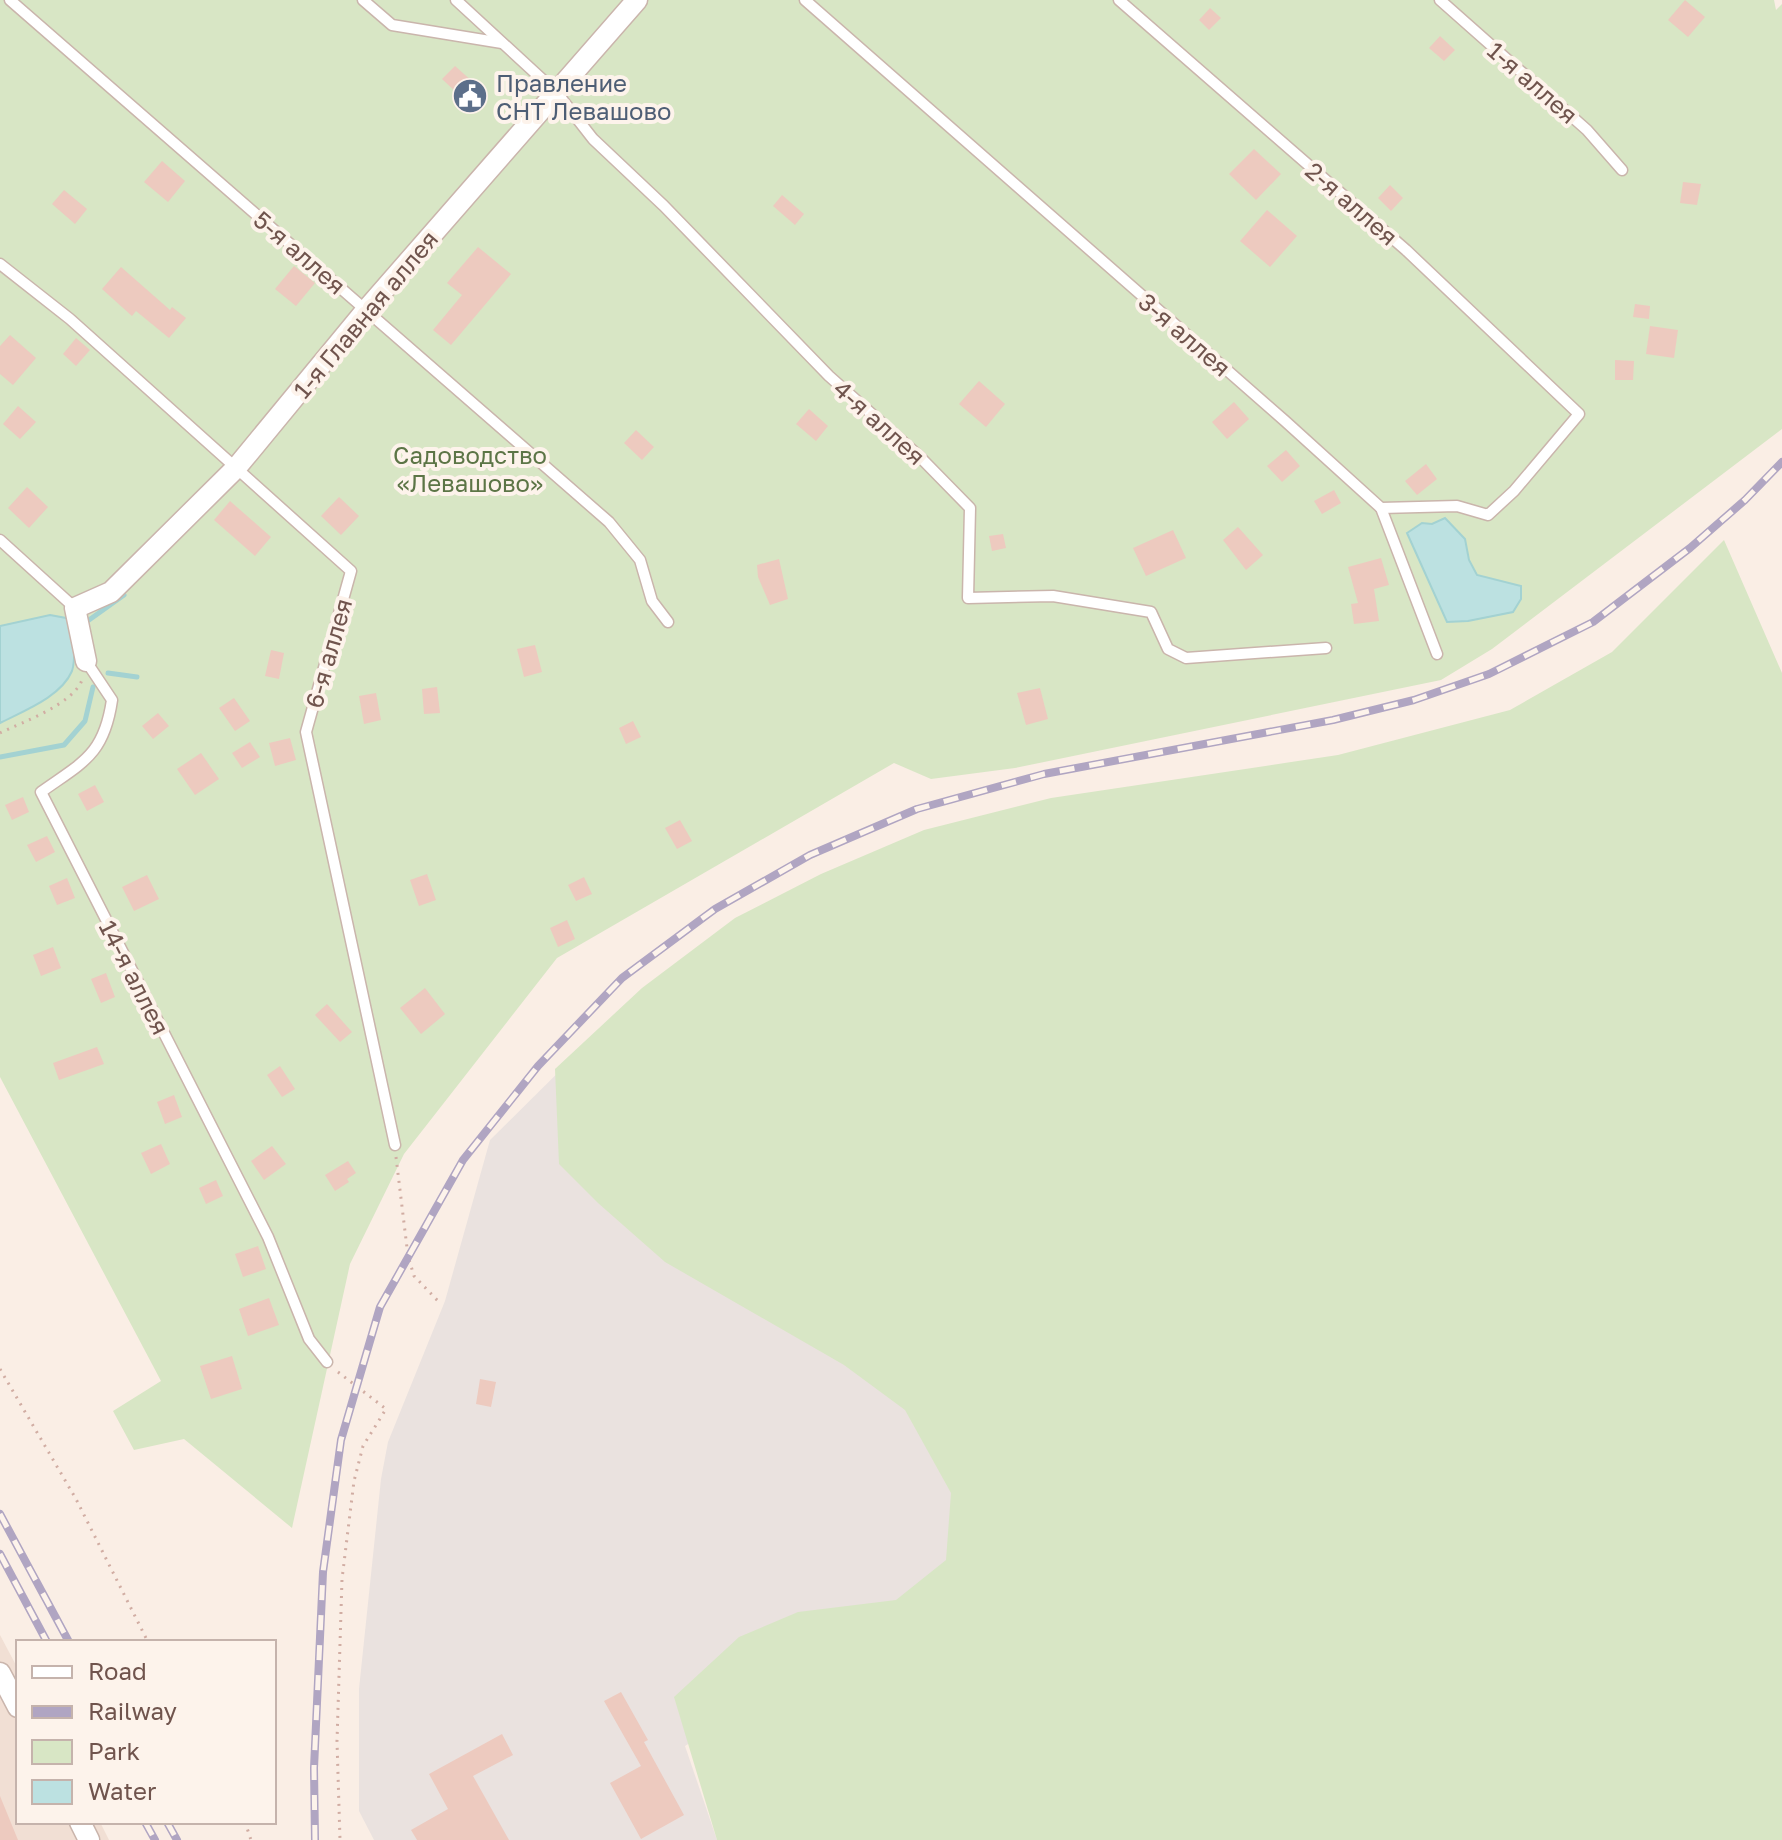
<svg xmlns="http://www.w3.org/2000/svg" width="1782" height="1840" font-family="'Golos Text',sans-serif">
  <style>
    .residential { fill: #f1dfd4 }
    .industrial { fill: #eae2df }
    .green { fill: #d8e6c5 }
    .water { fill: #bce1e1; stroke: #a3d2d2; stroke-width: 2 }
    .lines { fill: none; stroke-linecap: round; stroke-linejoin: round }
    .stream { stroke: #a3d2d2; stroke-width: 5 }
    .building { fill: #edcabf }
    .service-casing { stroke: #cab5ac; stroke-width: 13 }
    .minor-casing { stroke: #cab5ac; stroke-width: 23 }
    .path { stroke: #d1ada3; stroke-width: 3; stroke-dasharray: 2 6; stroke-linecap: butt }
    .service { stroke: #fff; stroke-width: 10 }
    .minor { stroke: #fff; stroke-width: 20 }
    .rail-casing { stroke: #b0a5c2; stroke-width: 8 }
    .rail { stroke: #fdf3eb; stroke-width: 5; stroke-dasharray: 15; stroke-linecap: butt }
    .labels { text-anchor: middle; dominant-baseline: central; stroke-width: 8; stroke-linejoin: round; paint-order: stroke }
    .service-label { font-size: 24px; fill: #4e5e75; stroke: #fdf3eb; text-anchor: start }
    .street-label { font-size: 24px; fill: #70544d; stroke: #fdf3eb }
    .park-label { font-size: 24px; fill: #5c7546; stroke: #fdf3eb }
  </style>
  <rect width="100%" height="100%" fill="#faeee5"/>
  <!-- residential -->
  <polygon class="residential" points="0,1635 18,1669 18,1822 100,1822 109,1840 0,1840"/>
  <!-- industrial -->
  <polygon class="industrial" points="597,1034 955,1431 957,1569 685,1746 717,1840 374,1840 359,1811 359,1689 381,1479 388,1442 445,1301 490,1140"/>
  <!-- green -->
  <g class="green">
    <polygon points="0,0 1774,0 1776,10 1782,4 1782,429 1492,649 1441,680 1015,768 931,779 894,763 557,958 404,1154 350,1264 292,1528 184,1439 134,1450 113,1411 161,1381 0,1077"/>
    <polygon points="1724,540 1782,673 1782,1840 717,1840 674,1697 739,1637 798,1612 896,1600 946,1560 951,1493 905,1410 844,1365 665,1262 598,1203 559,1164 555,1069 642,988 735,918 821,874 924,830 1051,798 1338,755 1510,710 1612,652"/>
  </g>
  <!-- water -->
  <g class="water">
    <polygon points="1445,518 1465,539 1469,560 1477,575 1521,586 1521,599 1513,612 1468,621 1447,622 1407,533 1422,523 1432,524"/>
    <path d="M50,615l16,3 8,8c0,13 2,33 -2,45 -11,26 -49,40 -72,52v-97z"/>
  </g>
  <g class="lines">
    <!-- stream -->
    <g class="stream">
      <polyline points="89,620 124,595"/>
      <polyline points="108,673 137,677"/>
      <polyline points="0,757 64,745 85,721 93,687"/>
    </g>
  </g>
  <!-- building -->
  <g class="building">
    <polygon points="1685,0 1705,17 1688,37 1668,20"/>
    <polygon points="1210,8 1221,18 1209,30 1199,20"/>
    <polygon points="1440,36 1455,50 1444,61 1429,48"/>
    <polygon points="455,66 482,90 469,104 442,79"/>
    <polygon points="1254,149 1281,174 1256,200 1229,174"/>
    <polygon points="162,161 185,181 168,202 144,182"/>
    <polygon points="1683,182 1701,184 1697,205 1680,203"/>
    <polygon points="1390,185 1403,198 1391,211 1378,198"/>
    <polygon points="64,190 87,209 75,224 52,204"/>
    <polygon points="782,195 804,214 795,225 773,206"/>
    <polygon points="1267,210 1297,236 1270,267 1240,241"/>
    <polygon points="478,247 511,274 451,345 433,330 462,295 447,283"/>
    <polygon points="294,266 315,283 296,306 275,289"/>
    <polygon points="121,267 170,310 172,307 186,318 169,338 136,311 132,316 102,289"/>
    <polygon points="1635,304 1650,306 1649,319 1633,317"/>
    <polygon points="1650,326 1678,330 1674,358 1646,354"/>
    <polygon points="10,335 36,358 13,385 0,374 0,346"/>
    <polygon points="76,338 90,350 76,366 63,354"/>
    <polygon points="1615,360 1634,361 1633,380 1615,380"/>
    <polygon points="979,381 1005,404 986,427 959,404"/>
    <polygon points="1234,402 1249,419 1227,439 1212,422"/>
    <polygon points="18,406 36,422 20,439 3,424"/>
    <polygon points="809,409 828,426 816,441 796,424"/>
    <polygon points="636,430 654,447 642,460 624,443"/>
    <polygon points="1286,450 1300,466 1282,482 1267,466"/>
    <polygon points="1426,464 1437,479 1417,495 1405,481"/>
    <polygon points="27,487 48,507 29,528 8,508"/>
    <polygon points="1334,490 1341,503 1322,514 1314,501"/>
    <polygon points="339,497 359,516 341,535 321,516"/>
    <polygon points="230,501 271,537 255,556 214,520"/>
    <polygon points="1238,527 1263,555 1246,570 1223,540"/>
    <polygon points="1173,530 1186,558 1146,576 1133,548"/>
    <polygon points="1003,534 1006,548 992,551 989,536"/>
    <polygon points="1381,558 1389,585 1374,589 1379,621 1354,624 1351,604 1358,603 1348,567"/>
    <polygon points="779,559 788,599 770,605 758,577 757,565"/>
    <polygon points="535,645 542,672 524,677 517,649"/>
    <polygon points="271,650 284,653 279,679 265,676"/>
    <polygon points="437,687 440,713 424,714 422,689"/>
    <polygon points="1040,688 1048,719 1026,725 1017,693"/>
    <polygon points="376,693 381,720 364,724 359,696"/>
    <polygon points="234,698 250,721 235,731 219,708"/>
    <polygon points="158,713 169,726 153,739 142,726"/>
    <polygon points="633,721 641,737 626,744 619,728"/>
    <polygon points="290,738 296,760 275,766 269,743"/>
    <polygon points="250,742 260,757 242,768 232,753"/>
    <polygon points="201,753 219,779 195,795 177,769"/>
    <polygon points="95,785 104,802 87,811 78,794"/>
    <polygon points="23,797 29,812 12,820 5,805"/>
    <polygon points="680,820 692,841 677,849 665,828"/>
    <polygon points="47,836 55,852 36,862 27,845"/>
    <polygon points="427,874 436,900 419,906 410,880"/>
    <polygon points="147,875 159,899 134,911 122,887"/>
    <polygon points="584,877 592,894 576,901 568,885"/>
    <polygon points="67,878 75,898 57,905 49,886"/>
    <polygon points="567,920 575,939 558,947 550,928"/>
    <polygon points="53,947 61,968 41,976 33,955"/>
    <polygon points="106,973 115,997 101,1003 91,979"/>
    <polygon points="425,988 445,1014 421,1034 400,1008"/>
    <polygon points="327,1004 352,1032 340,1042 315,1015"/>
    <polygon points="97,1047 104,1064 59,1080 53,1063"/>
    <polygon points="280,1066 295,1089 282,1097 267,1075"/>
    <polygon points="174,1095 182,1117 165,1124 157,1102"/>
    <polygon points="161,1144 170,1164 151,1174 141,1153"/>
    <polygon points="272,1146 286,1164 264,1180 251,1161"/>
    <polygon points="348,1161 356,1173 347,1179 349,1182 335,1191 325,1175"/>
    <polygon points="216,1180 223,1196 206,1204 199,1188"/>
    <polygon points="258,1246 266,1269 243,1277 235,1254"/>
    <polygon points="269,1298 279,1325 248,1336 239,1309"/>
    <polygon points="232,1356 242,1389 211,1399 200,1366"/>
    <polygon points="480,1379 496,1382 491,1407 476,1404"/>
    <polygon points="621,1692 648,1740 644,1742 684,1815 641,1839 610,1783 641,1766 604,1701"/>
    <polygon points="502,1734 513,1755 473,1776 509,1840 417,1840 411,1830 448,1809 429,1774"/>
    <polygon points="0,1796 18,1840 0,1840"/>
  </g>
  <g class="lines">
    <!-- service casing -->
    <g class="service-casing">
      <g id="service">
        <polyline points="10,0 609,522 640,560 652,601 668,622"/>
        <polyline points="363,0 392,25 502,43"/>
        <polyline points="456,0 557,93 593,139 664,206 829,376 919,456 970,508 968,598 1053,596 1151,612 1168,649 1186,658 1326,648"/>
        <polyline points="805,0 1285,421 1381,508 1457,506 1488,515 1514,491 1579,414 1406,250 1119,0"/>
        <polyline points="1440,0 1587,130 1622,170"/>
        <polyline points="0,264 70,319 351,571 306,732 395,1145"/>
        <polyline points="1381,508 1437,654"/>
        <polyline points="0,540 75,608"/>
        <path d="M86,661l26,39c-8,55 -29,62 -71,92l227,445 41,102 18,23"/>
      </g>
    </g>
    <!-- minor casing -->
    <g class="minor-casing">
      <g id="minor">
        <polyline points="86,661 75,608 111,592 236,468 367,309 637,0"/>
        <polyline points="0,1673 18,1707"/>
        <polyline points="80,1822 89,1840"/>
      </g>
    </g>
    <!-- path -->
    <g class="path">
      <path d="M0,733c23,-11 73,-29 82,-53"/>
      <polyline points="396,1157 408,1256 414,1276 438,1301"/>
      <polyline points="0,1369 76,1499 148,1642"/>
      <polyline points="338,1372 386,1409 363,1446 354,1481 342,1579 337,1741 340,1840"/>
      <polyline points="245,1822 251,1840"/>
    </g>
    <!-- service -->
    <use href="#service" class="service"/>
    <!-- minor -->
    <use href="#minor" class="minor"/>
    <!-- rail casing -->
    <g class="rail-casing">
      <g id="rail">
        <polyline points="0,1514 69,1642"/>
        <polyline points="0,1554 47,1642"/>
        <polyline points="145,1822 155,1840"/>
        <polyline points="167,1822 177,1840"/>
        <polyline points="315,1840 314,1768 323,1572 341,1440 380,1307 463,1160 538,1066 622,978 715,909 810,855 917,809 1044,774 1333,720 1414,700 1489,674 1593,622 1690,548 1745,500 1782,462"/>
      </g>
    </g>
    <!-- rail -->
    <use href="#rail" class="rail"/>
  </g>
  <!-- icons -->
  <defs>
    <g id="civic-disc" transform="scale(1.8)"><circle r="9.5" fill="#5c6f8a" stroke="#fdf3eb"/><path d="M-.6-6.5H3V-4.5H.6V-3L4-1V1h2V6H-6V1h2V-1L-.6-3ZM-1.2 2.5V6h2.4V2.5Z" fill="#fff"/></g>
  </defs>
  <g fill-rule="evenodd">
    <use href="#civic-disc" x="470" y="96"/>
  </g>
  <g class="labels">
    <!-- service labels -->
    <g class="service-label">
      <text x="496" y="82">Правление<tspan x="496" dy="28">СНТ Левашово</tspan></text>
    </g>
    <!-- street labels -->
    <g class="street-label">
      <text transform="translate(1533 82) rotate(41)">1-я аллея</text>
      <text transform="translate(1352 203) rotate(41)">2-я аллея</text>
      <text transform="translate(300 252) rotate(41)">5-я аллея</text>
      <text transform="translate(365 314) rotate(-50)">1-я Главная аллея</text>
      <text transform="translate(1185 334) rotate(41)">3-я аллея</text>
      <text transform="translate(880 422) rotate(42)">4-я аллея</text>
      <text transform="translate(328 653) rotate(-74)">6-я аллея</text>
      <text transform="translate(135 977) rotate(63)">14-я аллея</text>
    </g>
    <!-- park labels -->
    <g class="park-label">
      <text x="470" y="454">Садоводство<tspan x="470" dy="28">«Левашово»</tspan></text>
    </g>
  </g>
  <!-- legend -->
  <rect x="16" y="1640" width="260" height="184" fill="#fdf3eb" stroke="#c5b3ac" stroke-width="2"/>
  <rect x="32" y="1666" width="40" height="12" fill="#ffffff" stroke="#c5b3ac" stroke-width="2"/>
  <text x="88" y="1680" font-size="24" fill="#70544d">Road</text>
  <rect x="32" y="1706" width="40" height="12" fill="#b0a5c2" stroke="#c5b3ac" stroke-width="2"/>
  <text x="88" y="1720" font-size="24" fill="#70544d">Railway</text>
  <rect x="32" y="1740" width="40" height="24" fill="#d8e6c5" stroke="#c5b3ac" stroke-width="2"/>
  <text x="88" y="1760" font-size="24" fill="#70544d">Park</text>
  <rect x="32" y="1780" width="40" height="24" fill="#bce1e1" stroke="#c5b3ac" stroke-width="2"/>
  <text x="88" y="1800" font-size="24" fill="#70544d">Water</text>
</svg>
